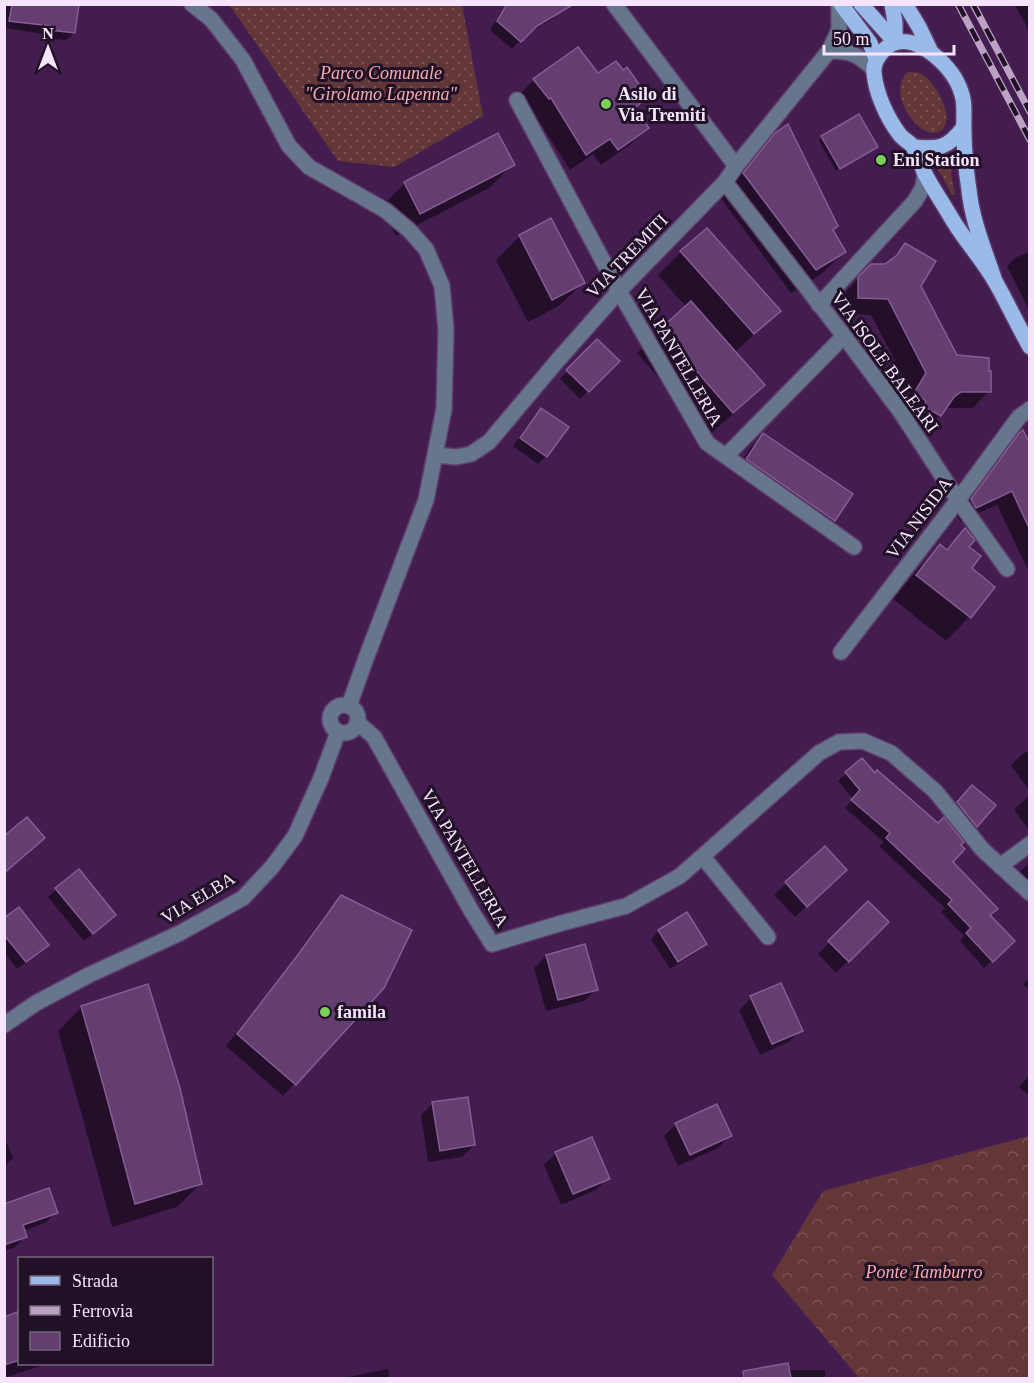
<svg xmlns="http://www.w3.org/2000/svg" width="1034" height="1383" font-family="'Times New Roman',serif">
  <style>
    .grass { fill: url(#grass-dots) }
    .forest { fill: url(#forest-crowns) }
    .shadow { fill: #0007 }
    .building { fill: #643d71; stroke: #865d93; stroke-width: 1.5 }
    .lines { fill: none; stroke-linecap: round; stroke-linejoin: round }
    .minor-casing { stroke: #603d6b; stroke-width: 18 }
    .major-casing { stroke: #603d6b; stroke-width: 18 }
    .minor { stroke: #66768d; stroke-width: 15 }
    .major { stroke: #9abbe9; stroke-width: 15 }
    .rail-casing { stroke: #bba2c3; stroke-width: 7 }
    .rail { stroke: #211126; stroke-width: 4.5; stroke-dasharray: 14; stroke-linecap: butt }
    .poi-dot { fill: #7bd155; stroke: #211126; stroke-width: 2 }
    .labels { text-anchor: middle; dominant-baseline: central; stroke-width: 6; stroke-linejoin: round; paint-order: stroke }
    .park-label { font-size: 18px; font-style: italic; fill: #fbaaac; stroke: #211126 }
    .poi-label { font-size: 18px; font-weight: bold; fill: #f6e4fc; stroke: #211126; text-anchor: start }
    .street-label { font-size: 18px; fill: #f6e4fc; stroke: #211126 }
  </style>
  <defs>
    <pattern id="grass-dots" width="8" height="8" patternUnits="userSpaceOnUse" patternTransform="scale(1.5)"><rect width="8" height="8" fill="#633638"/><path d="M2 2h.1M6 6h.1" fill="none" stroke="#7a5356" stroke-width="1.8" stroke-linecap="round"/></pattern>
    <pattern id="forest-crowns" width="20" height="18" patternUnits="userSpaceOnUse" patternTransform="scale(1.5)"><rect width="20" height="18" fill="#633638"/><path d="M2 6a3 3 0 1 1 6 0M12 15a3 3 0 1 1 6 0" fill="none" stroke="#7a5356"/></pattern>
  </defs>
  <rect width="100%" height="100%" fill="#431d4f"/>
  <!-- grass -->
  <g class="grass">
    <polygon points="227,5 462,5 483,116 394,167 338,161 230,6"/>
    <path d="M908,72c5,0 9,0 14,2 13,8 34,43 20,56 -18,16 -59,-36 -34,-58z"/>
    <polygon points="950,156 951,173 955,195 952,195 933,160 940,160"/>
  </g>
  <!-- forest -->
  <polygon class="forest" points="1029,1136 1029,1378 859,1378 772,1275 823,1191"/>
  <!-- shadow -->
  <g class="shadow">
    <polygon points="4,4 77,4 74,33 66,40 43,38 44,34 4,28"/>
    <polygon points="506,4 556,4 559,12 551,20 527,33 512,49 490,30"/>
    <polygon points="1014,4 1030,4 1030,35 1024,21"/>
    <polygon points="577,49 598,75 635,91 634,109 647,128 631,144 601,165 593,154 570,170 534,113 532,114 518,96 534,80"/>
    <polygon points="776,134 844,252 820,275 791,293 720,197 752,158"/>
    <polygon points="497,135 513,164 489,188 396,236 381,207 405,183"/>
    <polygon points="822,137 876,147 873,150 836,171 819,141"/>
    <polygon points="520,236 583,283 559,306 528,322 496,260"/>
    <polygon points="906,245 919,286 956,356 987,372 989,391 973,408 945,408 940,415 923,431 909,423 899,410 911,391 871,315 842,313 843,295 855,282 871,265 885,265"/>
    <polygon points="1030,251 1030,312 1007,266 1015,258"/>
    <polygon points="681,252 779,311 734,353 763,385 739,409 709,435 637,353 661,330 686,307 658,275"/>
    <polygon points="597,341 618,361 580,399 560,379"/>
    <polygon points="541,410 567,428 546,456 538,464 513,446 534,417"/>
    <polygon points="1023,432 1030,445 1030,574 997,505 960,521 957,515 1005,450"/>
    <polygon points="763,435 851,494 833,520 822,532 735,471 751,447"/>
    <polygon points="965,530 969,568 993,587 969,617 946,641 893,599 917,570 940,546 945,550"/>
    <polygon points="1030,750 1030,792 1011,765 1021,755"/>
    <polygon points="862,760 950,862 988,916 1006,948 984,968 960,941 964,936 941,912 945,908 879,846 884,842 845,808 853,799 838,781"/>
    <polygon points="965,794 994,806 968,834 950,811"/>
    <polygon points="1030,795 1030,832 1014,809"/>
    <polygon points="825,848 833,882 795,917 774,895"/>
    <polygon points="1030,863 1030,889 1014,877"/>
    <polygon points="79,871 106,923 84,941 48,897"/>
    <polygon points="341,896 383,987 283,1096 226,1046 286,970 329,909"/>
    <polygon points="868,903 887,922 836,973 818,954"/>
    <polygon points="686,914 705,944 697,952 670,969 651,939 659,931"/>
    <polygon points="4,920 47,945 39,953 17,969 4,952"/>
    <polygon points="546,956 596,989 584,1001 546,1011 534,968"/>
    <polygon points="1030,978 1030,991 1023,984"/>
    <polygon points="751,998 801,1030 789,1042 760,1055 739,1010"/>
    <polygon points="82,1007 201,1183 177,1207 112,1227 83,1119 58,1031"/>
    <polygon points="1030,1075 1030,1096 1019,1087"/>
    <polygon points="433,1103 474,1145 462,1157 428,1162 421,1115"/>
    <polygon points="676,1124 730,1136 718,1148 678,1166 664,1136"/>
    <polygon points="4,1137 13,1158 4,1167"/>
    <polygon points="556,1153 608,1178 596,1190 561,1205 544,1165"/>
    <polygon points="12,1201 13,1203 56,1212 45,1223 23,1231 25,1236 15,1247 4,1251 4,1203"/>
    <polygon points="20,1313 20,1364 43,1364 40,1366 4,1378 4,1319"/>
    <polygon points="388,1369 390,1378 343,1378"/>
    <polygon points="788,1370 825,1370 825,1378 754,1378 754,1377"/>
  </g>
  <!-- building -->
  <g class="building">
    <polygon points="12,4 79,4 75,33 50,30 51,26 9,21"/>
    <polygon points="507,4 574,4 537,26 521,42 497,21"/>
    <polygon points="578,47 598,73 616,61 623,70 627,67 641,87 637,91 644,100 635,108 649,128 618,150 610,139 586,155 551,98 549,99 533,79"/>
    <polygon points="859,114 878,147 840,169 821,136"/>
    <polygon points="788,124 838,226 833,230 846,252 816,270 743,173 775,133"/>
    <polygon points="498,133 515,165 420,214 404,182"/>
    <polygon points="551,218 585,283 552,300 519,235"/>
    <polygon points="707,228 781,311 754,334 680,251"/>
    <polygon points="905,243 936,261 921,286 957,355 989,358 989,371 991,371 991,392 961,392 954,397 941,416 924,407 926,401 914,393 926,373 888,299 858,298 858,277 871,264 885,264 897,255"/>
    <polygon points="691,301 765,385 733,413 660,329"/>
    <polygon points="597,339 620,361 589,392 566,370"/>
    <polygon points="541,408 569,427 547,457 520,438"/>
    <polygon points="1023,430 1029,442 1029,528 1012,491 976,508 971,499 1019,433"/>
    <polygon points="763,433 853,494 835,521 746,459"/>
    <polygon points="965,528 975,540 969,547 981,556 972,568 995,587 971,618 916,575 940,544 947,550"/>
    <polygon points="862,758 875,773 877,770 938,823 944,817 964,842 961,845 965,849 953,862 998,909 990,915 1015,941 993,962 966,933 971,928 948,904 952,900 886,838 890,833 851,800 860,790 845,772"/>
    <polygon points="972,785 996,805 977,827 957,802"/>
    <polygon points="27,817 45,838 4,873 4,836"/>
    <polygon points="825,846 847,870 807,907 785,882"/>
    <polygon points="79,869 116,915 93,934 55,888"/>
    <polygon points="341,895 412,930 384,988 296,1085 237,1034 297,956"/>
    <polygon points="868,901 889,922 849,962 828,941"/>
    <polygon points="19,907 49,945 26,962 4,935 4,918"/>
    <polygon points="687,912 707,944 678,962 658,930"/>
    <polygon points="585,944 598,990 558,1000 546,955"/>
    <polygon points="781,983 803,1031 772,1044 750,996"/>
    <polygon points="148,984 180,1088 202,1184 135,1204 106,1095 81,1006"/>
    <polygon points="468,1097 475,1145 440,1151 432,1102"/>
    <polygon points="717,1104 732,1136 690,1155 675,1123"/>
    <polygon points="592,1137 610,1179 573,1194 555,1152"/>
    <polygon points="49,1188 58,1213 23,1225 27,1237 4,1245 4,1204"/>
    <polygon points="20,1311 20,1360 4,1365 4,1317"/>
    <polygon points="788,1363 791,1378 744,1378 743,1371"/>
  </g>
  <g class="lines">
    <!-- minor casing -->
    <g class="minor-casing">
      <g id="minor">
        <polyline points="192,4 211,19 243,60 289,146 309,167 385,210 409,230 426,249 442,286 446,330 444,409 426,500 365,661 349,706"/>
        <polyline points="614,4 736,166"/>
        <path d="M829,51c22,0 28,3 45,18"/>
        <polyline points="517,100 619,291 707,443 854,547"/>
        <polyline points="725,182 844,336 900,411 958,500 1007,569"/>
        <polyline points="819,305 915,201 923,187 925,174"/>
        <polyline points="436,455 456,457 471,454 489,442 558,360 619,291 725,182 736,166 829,51 839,30 839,4"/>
        <polyline points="726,456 844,336"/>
        <polyline points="841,652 958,500 1019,417 1030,409"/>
        <circle cx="344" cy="719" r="14"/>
        <polyline points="357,722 374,737 472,912 492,944 562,923 626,906 680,876 819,753 839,742 863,741 891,753 935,791 982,849 1030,893"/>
        <polyline points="703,857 768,937"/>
        <polyline points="1000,866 1030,844"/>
        <polyline points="4,1025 36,1003 89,975 180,933 243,898 272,867 295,836 321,778 338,732"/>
      </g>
    </g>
    <!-- major casing -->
    <g class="major-casing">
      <g id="major">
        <polyline points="841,4 870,43 876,59"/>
        <polyline points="861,4 895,42"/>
        <polyline points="892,4 895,23 895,42"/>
        <polyline points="905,4 919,27 931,52"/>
        <path d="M913,147c26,2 34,2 50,-19"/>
        <path d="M995,281c-10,-30 -23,-60 -26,-91 -3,-20 -5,-40 -5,-59 -1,-20 3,-29 -7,-49 -12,-23 -52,-58 -75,-30 -5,6 -9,13 -8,21 2,21 13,45 26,62 4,5 10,7 13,12 5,7 8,17 11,25 8,16 19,31 28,47 13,22 31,41 44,64 12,21 22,43 34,64"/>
      </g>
    </g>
    <!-- minor -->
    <use href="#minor" class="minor"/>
    <!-- major -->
    <use href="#major" class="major"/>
    <!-- rail casing -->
    <g class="rail-casing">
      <g id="rail">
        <polyline points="958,4 1030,140"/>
        <polyline points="973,4 1030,112"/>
      </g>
    </g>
    <!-- rail -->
    <use href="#rail" class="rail"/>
  </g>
  <!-- markers -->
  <g class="poi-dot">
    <circle cx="606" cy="104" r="6"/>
    <circle cx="881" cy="160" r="6"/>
    <circle cx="325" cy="1012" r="6"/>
  </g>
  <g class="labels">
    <!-- park labels -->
    <g class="park-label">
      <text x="381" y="73">Parco Comunale<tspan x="381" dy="21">"Girolamo Lapenna"</tspan></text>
      <text x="924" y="1272">Ponte Tamburro</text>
    </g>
    <!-- poi labels -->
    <g class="poi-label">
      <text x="618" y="94">Asilo di<tspan x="618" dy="21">Via Tremiti</tspan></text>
      <text x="893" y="160">Eni Station</text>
      <text x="337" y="1012">famila</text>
    </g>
    <!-- street labels -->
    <g class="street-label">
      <text transform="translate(627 256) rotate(-46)">VIA TREMITI</text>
      <text transform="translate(679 357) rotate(60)">VIA PANTELLERIA</text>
      <text transform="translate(885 362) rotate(54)">VIA ISOLE BALEARI</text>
      <text transform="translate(919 518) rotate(-53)">VIA NISIDA</text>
      <text transform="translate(465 858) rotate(60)">VIA PANTELLERIA</text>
      <text transform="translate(198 898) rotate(-31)">VIA ELBA</text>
    </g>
  </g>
  <!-- border -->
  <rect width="1034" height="1383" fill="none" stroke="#f6e4fc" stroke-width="12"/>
  <!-- legend -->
  <rect x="18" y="1257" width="195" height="108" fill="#211126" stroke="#76657c" stroke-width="1.5"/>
  <rect x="30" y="1276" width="30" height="9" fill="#9abbe9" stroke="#76657c" stroke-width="1.5"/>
  <text x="72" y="1287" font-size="18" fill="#f6e4fc">Strada</text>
  <rect x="30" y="1306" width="30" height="9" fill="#bba2c3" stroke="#76657c" stroke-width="1.5"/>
  <text x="72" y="1317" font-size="18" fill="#f6e4fc">Ferrovia</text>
  <rect x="30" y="1332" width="30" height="18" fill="#643d71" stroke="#76657c" stroke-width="1.5"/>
  <text x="72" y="1347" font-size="18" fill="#f6e4fc">Edificio</text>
  <!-- north arrow -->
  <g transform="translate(48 48)" stroke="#211126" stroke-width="4.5" paint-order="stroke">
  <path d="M0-4.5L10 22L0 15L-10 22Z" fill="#f6e4fc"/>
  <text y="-9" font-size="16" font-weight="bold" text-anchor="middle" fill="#f6e4fc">N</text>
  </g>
  <!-- scale -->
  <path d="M824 45v9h130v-9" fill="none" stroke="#f6e4fc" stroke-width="3"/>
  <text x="833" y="45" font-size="18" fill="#f6e4fc" stroke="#211126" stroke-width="4.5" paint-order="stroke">50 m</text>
</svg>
